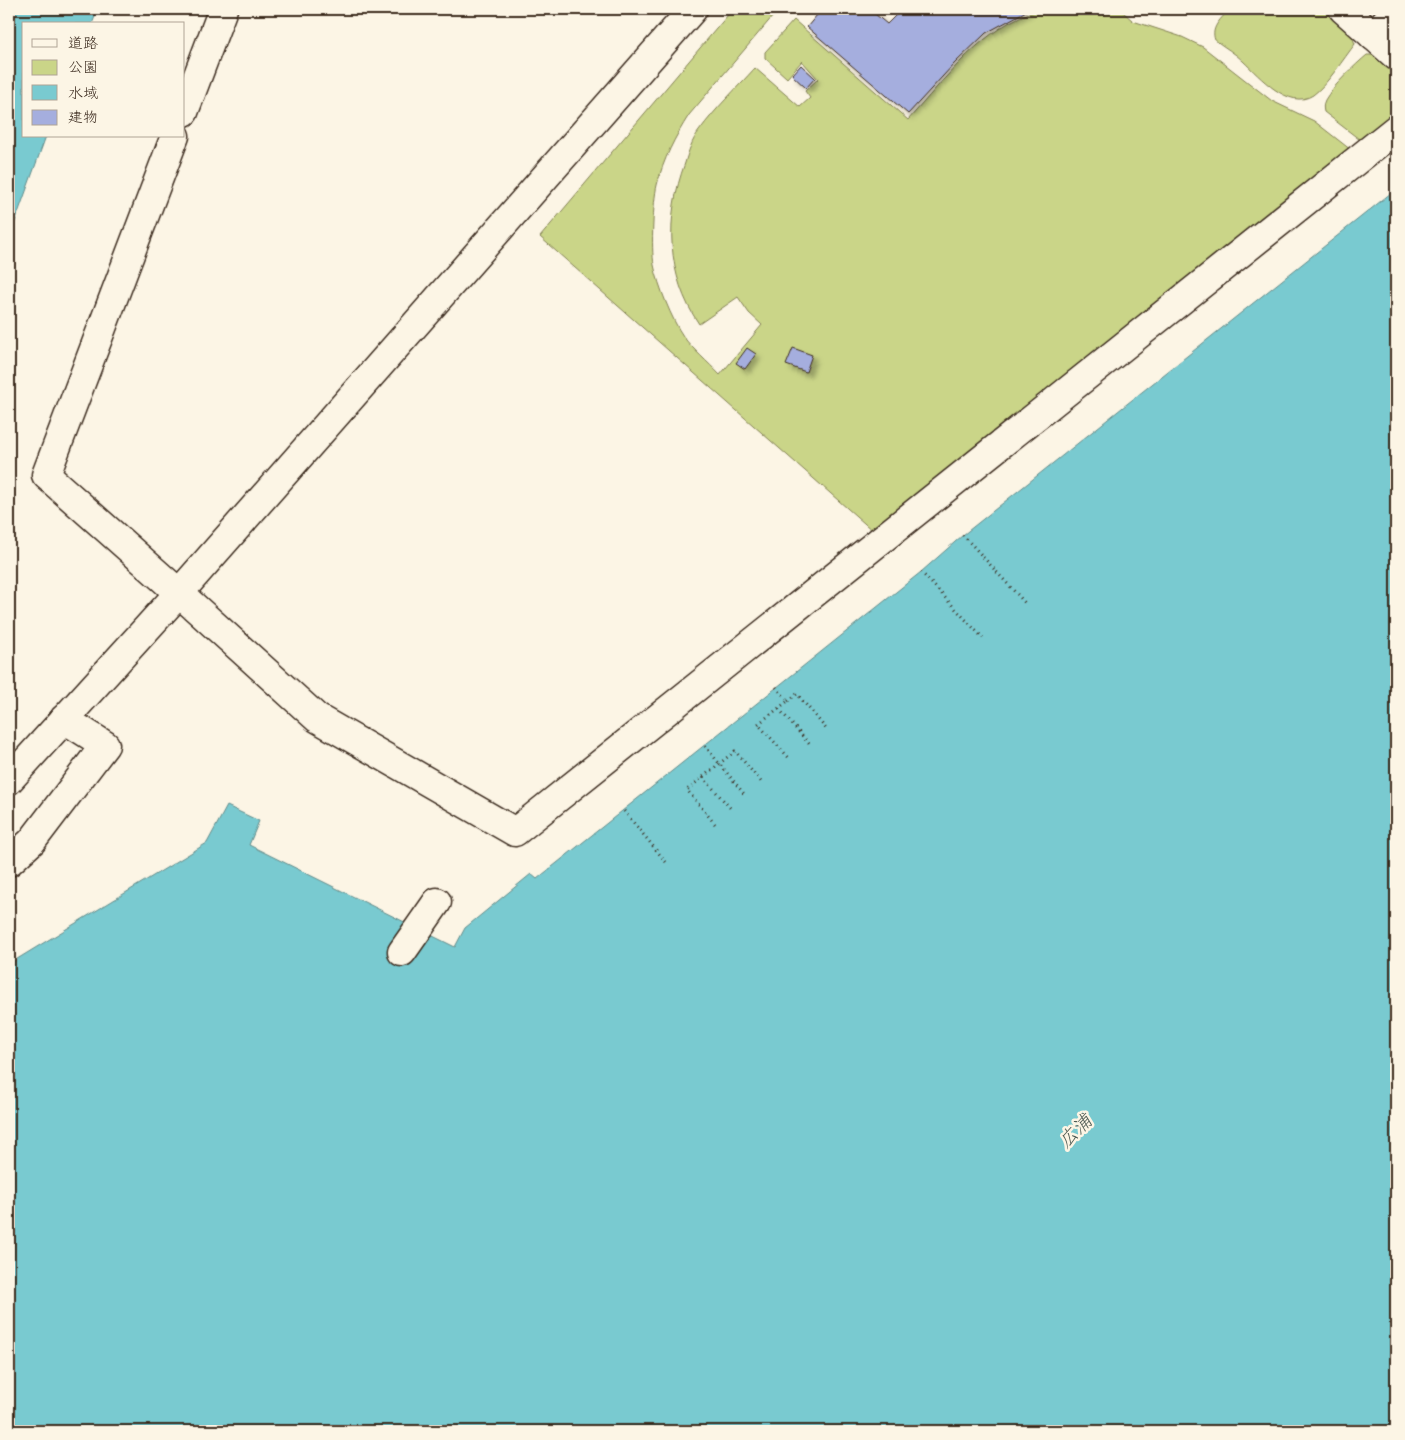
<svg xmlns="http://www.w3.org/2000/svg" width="1405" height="1440" font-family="Kalam,'Klee One',sans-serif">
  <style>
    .green { fill: #cad588; stroke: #828053 }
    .water { fill: #79cad0; stroke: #608a89 }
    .building { fill: #a5aede; stroke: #3b2a1e; filter: url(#shadow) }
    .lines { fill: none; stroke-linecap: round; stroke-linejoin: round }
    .minor-casing { stroke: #3b2a1e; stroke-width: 31 }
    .path { stroke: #3b2a1e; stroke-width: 3; stroke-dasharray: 1 4; stroke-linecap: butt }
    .minor { stroke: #fcf5e5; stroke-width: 28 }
    .labels { text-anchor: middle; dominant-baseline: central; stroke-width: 5; stroke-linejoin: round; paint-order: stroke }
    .water-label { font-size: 19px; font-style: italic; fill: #4e5a53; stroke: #fcf5e5 }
  </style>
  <defs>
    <filter id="shadow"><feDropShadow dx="4.5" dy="4.5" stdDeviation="2.5" flood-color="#0004"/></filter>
  </defs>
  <rect width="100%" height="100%" fill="#fcf5e5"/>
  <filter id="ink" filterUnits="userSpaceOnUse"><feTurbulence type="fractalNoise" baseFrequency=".02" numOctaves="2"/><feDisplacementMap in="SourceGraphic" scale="10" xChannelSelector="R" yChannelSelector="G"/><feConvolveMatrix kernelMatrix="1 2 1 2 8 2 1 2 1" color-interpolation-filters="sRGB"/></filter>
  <g filter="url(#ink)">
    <!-- green -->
    <g class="green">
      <path d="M733,9h46l-90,106c-14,22 -26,45 -32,70 -4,17 -6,63 -3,80 4,20 18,55 29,71 10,14 25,26 37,39l42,-50 -13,-12 -11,-16 -39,27c-33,-49 -34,-107 -14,-161 3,-10 7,-23 14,-32 16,-22 37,-42 56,-63l45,39 10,-9 -5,-7 13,-12 -16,-18 -15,17 -22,-20v-6l29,-32 114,100c38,-42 76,-95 133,-111h81l1,3 10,9 49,16 21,10 69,54 42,20 37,29 -478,381 -333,-294z"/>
      <path d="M1230,9h92l30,27 3,8c-11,14 -28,41 -42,51 -24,16 -54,-19 -70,-34 -8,-8 -19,-14 -28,-21 -5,-13 7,-22 15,-31z"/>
      <path d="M1367,55h8l21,18v43l-32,27 -40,-31c-1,-4 -1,-8 1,-12 7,-13 31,-36 42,-45z"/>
    </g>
    <!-- water -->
    <g class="water">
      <polygon points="9,9 98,9 92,24 24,24 24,136 46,136 9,238"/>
      <polygon points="1396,189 1396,1431 9,1431 9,964 207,843 227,806 259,821 249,845 455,947 465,928 531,874 537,879 921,572 963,535"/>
    </g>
    <!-- building -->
    <g class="building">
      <polygon points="822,9 869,9 887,24 902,9 1030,9 986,33 954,64 908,114 807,27"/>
      <polygon points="801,65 815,78 806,88 792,75"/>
      <polygon points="747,348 756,354 745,369 736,363"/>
      <polygon points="793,348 812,355 806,372 786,365"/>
    </g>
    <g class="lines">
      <!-- minor casing -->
      <g class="minor-casing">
        <g id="minor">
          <polyline points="1343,9 1396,56"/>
          <polyline points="1373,36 1396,10"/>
          <polyline points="184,112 223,9"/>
          <polyline points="175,136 46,475 179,593 317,718 515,832 1396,129"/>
          <polyline points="9,780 179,593 693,9"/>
          <polyline points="9,862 32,841 105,745 64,719"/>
          <polyline points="402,952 437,902"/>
        </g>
      </g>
      <!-- path -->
      <g class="path">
        <polyline points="963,535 1025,603"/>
        <polyline points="921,572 983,638"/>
        <polyline points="776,687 788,701 758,724 790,759"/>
        <polyline points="788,701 797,694 827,730"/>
        <polyline points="779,709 810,745"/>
        <polyline points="705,746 745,795"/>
        <polyline points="703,777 731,809"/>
        <polyline points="624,811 666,862"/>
        <polyline points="715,824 687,790 735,751 762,783"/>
      </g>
      <!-- minor -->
      <use href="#minor" class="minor"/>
    </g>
  </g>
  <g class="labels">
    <!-- water labels -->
    <g class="water-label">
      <text transform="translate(1076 1132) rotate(-45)">広浦</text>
    </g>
  </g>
  <!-- margin -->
  <rect width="1405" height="1440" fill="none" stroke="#fcf5e5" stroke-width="30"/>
  <rect x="15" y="15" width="1375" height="1410" fill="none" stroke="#3b2a1e" stroke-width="2" filter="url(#ink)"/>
  <!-- legend -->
  <rect x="22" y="22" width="162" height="115" fill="#fcf5e5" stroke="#afa495"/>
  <rect x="32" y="39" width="25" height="8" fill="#fcf5e5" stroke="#afa495"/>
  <text x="68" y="48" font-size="15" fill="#3b2a1e">道路</text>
  <rect x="32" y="60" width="25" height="15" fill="#cad588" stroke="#afa495"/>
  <text x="68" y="72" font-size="15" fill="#3b2a1e">公園</text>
  <rect x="32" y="85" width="25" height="15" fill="#79cad0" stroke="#afa495"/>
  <text x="68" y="98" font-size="15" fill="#3b2a1e">水域</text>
  <rect x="32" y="110" width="25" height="15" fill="#a5aede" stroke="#afa495"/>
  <text x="68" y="122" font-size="15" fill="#3b2a1e">建物</text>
</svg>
